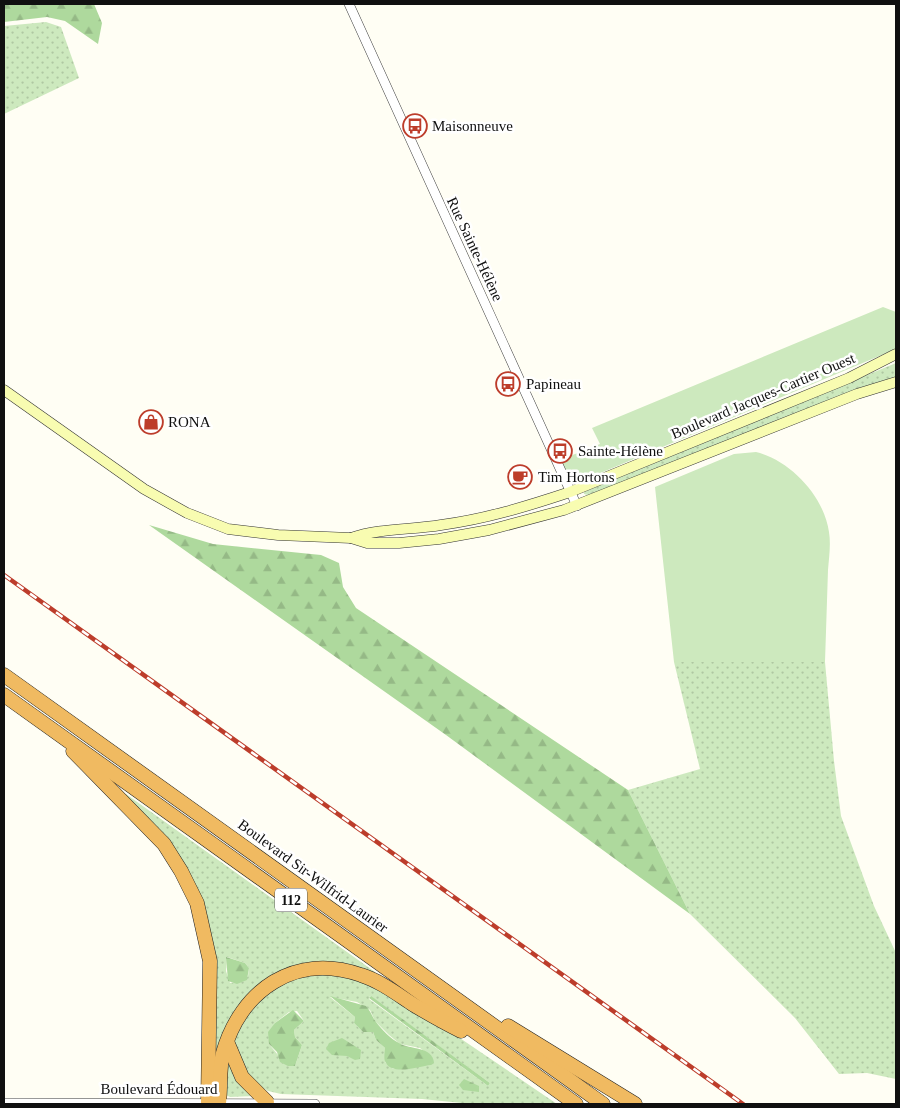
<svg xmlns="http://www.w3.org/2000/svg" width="900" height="1108" font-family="'Times New Roman',serif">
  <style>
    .grass { fill: url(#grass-dots); fill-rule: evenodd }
    .forest { fill: url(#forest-firs) }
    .park { fill: #cde9be }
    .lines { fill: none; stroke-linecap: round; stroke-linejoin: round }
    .tertiary-casing { stroke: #434343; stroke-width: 10 }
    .secondary-casing { stroke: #323232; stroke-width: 11 }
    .motorway-casing { stroke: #212121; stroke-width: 15 }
    .tertiary { stroke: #fff; stroke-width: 9 }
    .secondary { stroke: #f8fcb1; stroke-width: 10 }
    .motorway { stroke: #f0ba61; stroke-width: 14 }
    .rail-casing { stroke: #bd3d2b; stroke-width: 4.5 }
    .rail { stroke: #fff; stroke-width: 2.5; stroke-dasharray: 8; stroke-linecap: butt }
    .labels { text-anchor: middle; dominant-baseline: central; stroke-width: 5; stroke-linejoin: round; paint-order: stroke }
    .shield { fill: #fff; stroke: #585858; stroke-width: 1 }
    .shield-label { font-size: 14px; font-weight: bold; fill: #101010 }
    .poi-label { font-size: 15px; fill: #101010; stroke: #fff; text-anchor: start }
    .street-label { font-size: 15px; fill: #101010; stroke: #fff }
  </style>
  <defs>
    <pattern id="grass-dots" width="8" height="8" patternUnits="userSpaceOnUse" patternTransform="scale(1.25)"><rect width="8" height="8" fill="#cde9be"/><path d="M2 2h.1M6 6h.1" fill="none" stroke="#afc7a2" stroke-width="1.8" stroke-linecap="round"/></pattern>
    <pattern id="forest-firs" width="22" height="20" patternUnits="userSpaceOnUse" patternTransform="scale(1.25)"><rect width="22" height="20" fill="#aed99d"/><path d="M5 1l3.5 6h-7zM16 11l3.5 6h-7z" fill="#95b986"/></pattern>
  </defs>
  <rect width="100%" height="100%" fill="#fffef4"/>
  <!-- grass -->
  <g class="grass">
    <polygon points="46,22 61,27 79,78 4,114 4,26"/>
    <polygon points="896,363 896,378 588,495 584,494 584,492"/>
    <polygon points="674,662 825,662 834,761 841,816 874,906 896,953 896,1079 867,1073 839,1074 795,1018 690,914 628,790 700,769"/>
    <path d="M126,794l249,178 -3,4 -15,-6 -78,5 -65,82 -13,-151 -77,-108zM227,957l18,6 4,5 -1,8 -4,5 -14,2 -4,-12z"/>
    <path d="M335,974l27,6 83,48 112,76h-85l-50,-5 -141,-5 -13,-3 -19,-12 -15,-34 5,-22 32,-34 29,-13zM370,996l120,87 -2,3 -119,-87zM330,997l27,5 13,8 5,11 14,14 11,9 20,4 12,9 -20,11 -19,1 -8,-7v-14l-9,-8 -3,-8h-10l-9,-9 1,-6zM297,1011l7,10 -10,9 1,7 7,8 -7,21 -17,-11 -9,-11 6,-21 14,-11z"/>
    <polygon points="228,1055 254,1096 230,1097 226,1095"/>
  </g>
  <!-- forest -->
  <g class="forest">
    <polygon points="4,4 94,4 102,23 98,44 65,21 47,17 4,22"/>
    <polygon points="149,525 213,544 321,555 339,563 343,587 356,608 628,790 690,914 446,735"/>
    <polygon points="226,957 245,963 249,968 247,980 237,984 228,981"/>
    <path d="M330,996l36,10c5,5 6,11 10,16 6,8 15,17 23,21 11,7 34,3 35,20l-3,2c-11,1 -38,11 -45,-2 -3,-4 -1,-11 -1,-15l-9,-8 -3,-8h-10l-9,-9 1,-6z"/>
    <polygon points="371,996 490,1083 488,1086 369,998"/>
    <polygon points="293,1010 304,1021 294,1030 295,1037 302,1045 295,1066 288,1066 280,1062 277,1052 269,1044 268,1032 275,1023"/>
    <polygon points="342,1038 361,1050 360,1059 355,1060 347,1056 332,1055 326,1049 329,1043"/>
    <polygon points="464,1079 479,1086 479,1092 463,1090 459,1085"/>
  </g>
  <!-- park -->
  <g class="park">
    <polygon points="883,307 896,312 896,349 579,482 569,479 560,460 600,444 592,428"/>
    <path d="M756,452c34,8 68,44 73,80 2,12 0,26 -1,38 -1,31 -2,61 -3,92h-151l-19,-175 79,-33z"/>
  </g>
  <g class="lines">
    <!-- tertiary casing -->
    <g class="tertiary-casing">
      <g id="tertiary">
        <polyline points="349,4 577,506"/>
        <polyline points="4,1103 315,1104"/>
      </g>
    </g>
    <!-- secondary casing -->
    <g class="secondary-casing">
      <g id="secondary">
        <polyline points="4,390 144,489 187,513 228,529 278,535 351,538 367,543 399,543 439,539 489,530 564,510 857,394 896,382"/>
        <path d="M351,538c29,-10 60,-8 90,-13 45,-6 87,-19 129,-33l279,-114 47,-24"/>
      </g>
    </g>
    <!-- motorway casing -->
    <g class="motorway-casing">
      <g id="motorway">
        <polyline points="4,675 603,1104"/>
        <polyline points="4,695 576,1104"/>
        <polyline points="73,751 164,844 181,871 197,903 210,961 208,1103"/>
        <polyline points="508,1026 635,1104"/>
        <polyline points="228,1044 242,1077 267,1102"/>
        <path d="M219,1103c2,-16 0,-35 4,-50 18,-63 72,-101 138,-78 19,6 36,19 53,30 15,9 31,18 47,26"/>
      </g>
    </g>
    <!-- tertiary -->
    <use href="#tertiary" class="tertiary"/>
    <!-- secondary -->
    <use href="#secondary" class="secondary"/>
    <!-- motorway -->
    <use href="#motorway" class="motorway"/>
    <!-- rail casing -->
    <g class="rail-casing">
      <polyline id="rail" points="4,575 743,1104"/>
    </g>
    <!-- rail -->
    <use href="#rail" class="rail"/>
  </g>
  <!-- icons -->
  <defs>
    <g id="bus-ring" transform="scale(1.25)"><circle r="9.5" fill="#fff" stroke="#bd3d2b" stroke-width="1.5"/><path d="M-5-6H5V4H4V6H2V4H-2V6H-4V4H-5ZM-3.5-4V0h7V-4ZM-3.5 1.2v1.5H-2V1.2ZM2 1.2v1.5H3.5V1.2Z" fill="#bd3d2b"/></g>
    <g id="shop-ring" transform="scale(1.25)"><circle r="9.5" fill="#fff" stroke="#bd3d2b" stroke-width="1.5"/><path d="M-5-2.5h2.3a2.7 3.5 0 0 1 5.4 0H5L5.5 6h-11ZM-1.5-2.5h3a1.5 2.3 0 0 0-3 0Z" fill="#bd3d2b"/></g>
    <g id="cafe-ring" transform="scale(1.25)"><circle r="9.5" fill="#fff" stroke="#bd3d2b" stroke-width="1.5"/><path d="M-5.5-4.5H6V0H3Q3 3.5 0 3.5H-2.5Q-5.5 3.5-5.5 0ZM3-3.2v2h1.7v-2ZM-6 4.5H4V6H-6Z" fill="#bd3d2b"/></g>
  </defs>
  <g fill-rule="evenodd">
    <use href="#bus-ring" x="415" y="126"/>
    <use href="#bus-ring" x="508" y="384"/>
    <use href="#shop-ring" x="151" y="422"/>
    <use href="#bus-ring" x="560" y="451"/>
    <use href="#cafe-ring" x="520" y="477"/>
  </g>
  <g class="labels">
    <!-- shield labels -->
    <rect class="shield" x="275" y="888.5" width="32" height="23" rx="4"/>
    <g class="shield-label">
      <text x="291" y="900">112</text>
    </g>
    <!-- poi labels -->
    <g class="poi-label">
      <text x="432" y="126">Maisonneuve</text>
      <text x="526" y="384">Papineau</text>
      <text x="168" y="422">RONA</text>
      <text x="578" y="451">Sainte-Hélène</text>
      <text x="538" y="477">Tim Hortons</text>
    </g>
    <!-- street labels -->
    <g class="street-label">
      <text transform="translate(475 249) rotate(65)">Rue Sainte-Hélène</text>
      <text transform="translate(763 396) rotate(-23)">Boulevard Jacques-Cartier Ouest</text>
      <text transform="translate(313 876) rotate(36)">Boulevard Sir-Wilfrid-Laurier</text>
      <text x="159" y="1089">Boulevard Édouard</text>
    </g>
  </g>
  <!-- border -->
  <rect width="900" height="1108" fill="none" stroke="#101010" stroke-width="10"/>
</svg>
